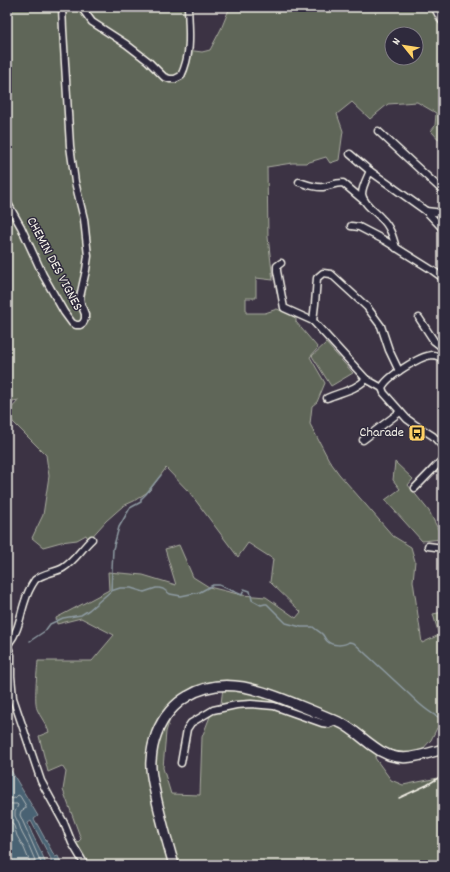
<svg xmlns="http://www.w3.org/2000/svg" width="450" height="872" font-family="Dekko,sans-serif">
  <style>
    .green { fill: #5f6658; stroke: #aaaca0; fill-rule: evenodd }
    .water { fill: #4a6273; stroke: #8e9ba2 }
    .lines { fill: none; stroke-linecap: round; stroke-linejoin: round }
    .shore { stroke: #b0b8b9; stroke-width: 1 }
    .stream { stroke: #8e9ba2; stroke-width: 1.5 }
    .street-casing { stroke: #f4f1e8; stroke-width: 9 }
    .secondary-casing { stroke: #f4f1e8; stroke-width: 12 }
    .street { stroke: #2f2a3d; stroke-width: 6 }
    .secondary { stroke: #2f2a3d; stroke-width: 9 }
    .rail { stroke: #f4f1e8; stroke-width: 1.5 }
    .labels { text-anchor: middle; dominant-baseline: central; stroke-width: 3; stroke-linejoin: round; paint-order: stroke }
    .street-label { font-size: 14px; fill: #f4f1e8; stroke: #2f2a3d }
    .poi-label { font-size: 14px; fill: #f4f1e8; stroke: #2f2a3d; text-anchor: end }
  </style>
  <rect width="100%" height="100%" fill="#3c3344"/>
  <filter id="ink" filterUnits="userSpaceOnUse"><feTurbulence type="fractalNoise" baseFrequency=".025" numOctaves="2"/><feDisplacementMap in="SourceGraphic" scale="8" xChannelSelector="R" yChannelSelector="G"/><feConvolveMatrix kernelMatrix="1 2 1 2 8 2 1 2 1" color-interpolation-filters="sRGB"/></filter>
  <g filter="url(#ink)">
    <!-- green -->
    <g class="green">
      <path d="M7,7h180v43l15,2 8,-2 11,-21 9,-22h213v137l-12,-13 4,-5 1,-13 -19,-11 -29,2 -18,15 -18,-17 -15,12 6,17 -4,29 -9,3 -4,-6 -20,6h-14l-25,4 1,70 5,43 -17,-2v20h-10v15h19l12,-4 12,5 7,4v4l22,26 -8,9 15,26 -8,19 -5,4 -2,18 19,36 10,14 54,62 18,11 4,14 -2,20 9,62 17,-8 -6,-21 10,-2v114l-6,2 -6,12 -11,12 -17,2 -23,-6 -5,10 16,22 12,5 40,-8v88h-363l5,-6 -9,-15 5,-5 -18,-49 3,-18 -4,-6 -14,6 -9,-36 10,-4c-3,-9 -9,-15 -12,-23 -3,-7 0,-38 1,-48h54l22,-26 -33,-17 -24,6 -1,-6 53,-28 -1,-18 35,3 33,10 -11,-36 14,-4 14,32 16,10 33,8 24,2 30,21 5,-6 -31,-30 3,-23 -25,-16 -10,14 -48,-64 -24,-25 -17,23 -15,10 -11,5 -17,15 -17,19 -3,-5 -9,5 -16,2 -18,5 -11,-9 11,-23 6,-39 -3,-21 -39,-39v-3l12,-13 -12,2zM392,34h24v24h-24zM223,688l-3,23 -9,3 -9,23 -2,58 -29,-1 -8,-26 3,-36 4,-13 15,-16 17,-10z"/>
      <polygon points="326,343 353,373 331,386 312,356"/>
      <polygon points="395,462 413,479 408,485 429,511 443,539 422,541 385,500 400,489 393,480"/>
    </g>
    <!-- water -->
    <path class="water" d="M7,764l31,52 -4,3 3,5 18,33 3,-1 4,9h-11v-6l-20,-38 -3,2c4,14 14,27 18,42h-39z"/>
    <g class="lines">
      <!-- shore -->
      <g class="shore">
        <path d="M7,795c4,5 7,5 11,0l2,1 6,10v2l-5,3 -1,4 22,50"/>
        <polyline points="7,803 12,804 17,804 18,805 15,812 15,816 19,824 22,833 29,846 37,865"/>
        <polyline points="7,809 9,811 10,820 14,826 17,836 24,848 31,865"/>
      </g>
      <!-- stream -->
      <g class="stream">
        <polyline points="111,591 113,549 119,527 130,508 141,502 141,499 146,494 161,475"/>
        <path d="M30,641l15,-10 5,-7 13,-6 18,-3 8,-5 22,-19 9,-3h11l13,4 12,-4h3l4,1 7,5 11,2 19,-4 13,-7h6l23,10 2,-6 6,2 2,9 9,5 4,-1h2l19,19 15,4h12c3,3 8,5 10,8 2,3 2,4 4,6 5,5 17,5 22,1l5,1 55,51c10,10 22,21 34,25"/>
      </g>
      <!-- street casing -->
      <g class="street-casing">
        <g id="street">
          <path d="M81,7l11,15 34,22 22,17 16,16 6,2h5l6,-3c11,-23 8,-44 7,-69"/>
          <polyline points="378,131 443,191"/>
          <polyline points="350,154 370,171 426,211 443,229"/>
          <path d="M370,171c-3,7 -8,16 -8,23 1,10 13,17 19,24 9,8 12,19 15,30"/>
          <path d="M299,182c7,2 16,6 24,5 7,-1 11,-4 20,-4l20,17"/>
          <polyline points="7,202 21,227 43,275 64,312 72,323 76,325 80,325 83,323 85,319 85,314 81,304 80,297 86,270 88,256 84,219 75,182 70,146 63,30 62,7"/>
          <polyline points="426,211 443,213"/>
          <polyline points="351,226 359,227 384,240 432,270 443,278"/>
          <polyline points="281,263 277,266 277,271 284,308 313,321 366,379 382,388 384,393 407,419 414,424 433,436 443,447"/>
          <polyline points="419,318 434,341 443,348"/>
          <polyline points="313,321 315,304 317,278 323,273 331,274 367,307 381,326 389,350 399,371"/>
          <path d="M382,388c4,-11 38,-32 50,-33 5,0 8,2 11,5"/>
          <path d="M327,398c13,-6 29,-8 39,-19"/>
          <polyline points="363,440 400,412"/>
          <polyline points="415,488 443,459"/>
          <polyline points="428,546 443,548"/>
          <path d="M7,643h2c10,-12 11,-28 16,-42 2,-7 6,-15 10,-21 8,-7 19,-7 28,-12 12,-7 19,-20 29,-29"/>
          <polyline points="7,644 11,655 11,676 13,698 41,781 64,823 72,843 85,865"/>
          <polyline points="181,763 187,729 191,723 213,710 236,705 251,704 274,706 322,723 329,724 336,721"/>
        </g>
      </g>
      <!-- secondary casing -->
      <g class="secondary-casing">
        <g id="secondary">
          <polyline points="436,7 443,20"/>
          <path d="M174,865c-7,-24 -14,-49 -19,-73 -2,-10 -5,-21 -4,-31 1,-18 7,-36 19,-50 5,-6 11,-11 18,-15 35,-22 76,-5 110,9 15,6 30,12 45,19 11,6 20,15 30,22 24,19 43,11 70,3"/>
        </g>
      </g>
      <!-- street -->
      <use href="#street" class="street"/>
      <!-- secondary -->
      <use href="#secondary" class="secondary"/>
      <!-- rail -->
      <polyline class="rail" points="399,798 427,785 443,775"/>
    </g>
  </g>
  <!-- icons -->
  <defs>
    <g id="bus-square" transform="scale(0.9)"><rect x="-9" y="-9" width="18" height="18" rx="4" fill="#ffd166" stroke="#2f2a3d"/><path d="M-5-6H5V4H4V6H2V4H-2V6H-4V4H-5ZM-3.5-4V0h7V-4ZM-3.5 1.2v1.5H-2V1.2ZM2 1.2v1.5H3.5V1.2Z" fill="#111"/></g>
  </defs>
  <g fill-rule="evenodd">
    <use href="#bus-square" x="417" y="433"/>
  </g>
  <g class="labels">
    <!-- street labels -->
    <g class="street-label">
      <text transform="translate(54 264) rotate(62)">CHEMIN DES VIGNES</text>
    </g>
    <!-- poi labels -->
    <g class="poi-label">
      <text x="404" y="433">Charade</text>
    </g>
  </g>
  <!-- margin -->
  <rect width="450" height="872" fill="none" stroke="#2f2a3d" stroke-width="24"/>
  <rect x="12" y="12" width="426" height="848" fill="none" stroke="#f4f1e8" stroke-width="1.5" filter="url(#ink)"/>
  <!-- north arrow -->
  <g transform="translate(404 46) rotate(300)"><circle r="19" fill="#2f2a3d" stroke="#7e7a81"/>
  <path d="M0-3L7 15L0 10L-7 15Z" fill="#ffd166"/>
  <text y="-6" font-size="11" font-weight="bold" text-anchor="middle" fill="#f4f1e8">N</text>
  </g>
</svg>
